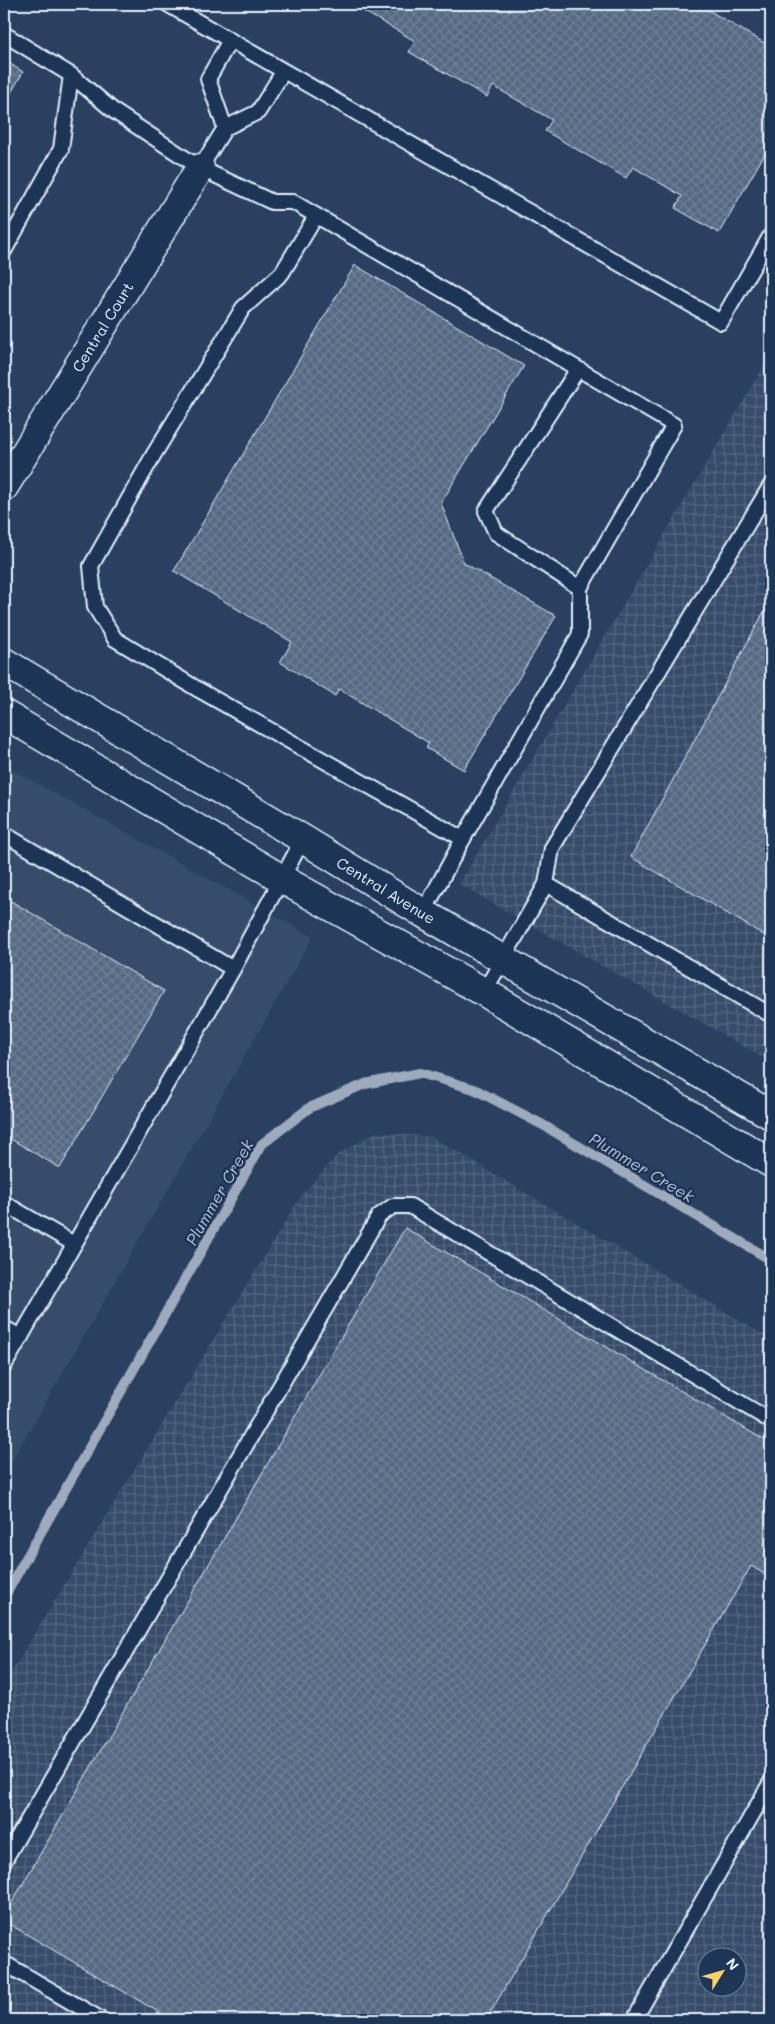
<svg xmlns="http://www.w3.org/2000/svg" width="775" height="2024" font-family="Mali,sans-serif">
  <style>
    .built { fill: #364d6b }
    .industrial { fill: url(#industrial-grid); fill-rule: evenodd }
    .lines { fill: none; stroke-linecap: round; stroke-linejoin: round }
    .stream { stroke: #9dabbd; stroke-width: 10 }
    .building { fill: url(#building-cross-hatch); stroke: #e8f1f8 }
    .lane-casing { stroke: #e8f1f8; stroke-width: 18 }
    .street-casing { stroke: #e8f1f8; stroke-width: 31 }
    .secondary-casing { stroke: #e8f1f8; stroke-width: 31 }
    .lane { stroke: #1d3557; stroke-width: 14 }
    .street { stroke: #1d3557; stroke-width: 28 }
    .secondary { stroke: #1d3557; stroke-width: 28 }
    .labels { text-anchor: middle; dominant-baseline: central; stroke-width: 5; stroke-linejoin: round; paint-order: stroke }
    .street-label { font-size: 15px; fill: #e8f1f8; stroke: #1d3557 }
    .water-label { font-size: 16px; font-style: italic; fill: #b6c2d0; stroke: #1d3557 }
  </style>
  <defs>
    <pattern id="industrial-grid" width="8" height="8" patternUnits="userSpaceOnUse" patternTransform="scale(1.25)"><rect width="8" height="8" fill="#364d6b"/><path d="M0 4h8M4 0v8" fill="none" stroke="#536781"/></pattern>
    <pattern id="building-cross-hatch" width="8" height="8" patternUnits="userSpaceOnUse" patternTransform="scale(1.25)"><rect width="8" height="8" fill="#556a83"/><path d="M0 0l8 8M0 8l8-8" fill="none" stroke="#6d8095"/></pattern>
  </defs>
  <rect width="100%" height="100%" fill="#294061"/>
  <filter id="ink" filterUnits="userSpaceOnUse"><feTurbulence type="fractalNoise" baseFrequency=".02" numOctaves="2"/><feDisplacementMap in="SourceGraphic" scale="10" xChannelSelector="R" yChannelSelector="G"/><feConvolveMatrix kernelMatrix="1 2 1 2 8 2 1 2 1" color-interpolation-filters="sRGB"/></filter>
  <g filter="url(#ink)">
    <!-- built -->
    <polygon class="built" points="4,765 313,937 4,1475"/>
    <!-- industrial -->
    <g class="industrial">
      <polygon points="771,354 771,1062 459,884"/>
      <path d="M376,1132l56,5 339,202v681h-767v-336l297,-488 37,-42zM708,1956h30v30h-30z"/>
    </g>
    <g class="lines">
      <!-- stream -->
      <polyline class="stream" points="4,1597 262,1144 309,1108 365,1084 420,1073 474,1089 543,1125 771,1260"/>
    </g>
    <!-- building -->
    <g class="building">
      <polygon points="351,4 698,4 771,47 771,143 719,233 675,208 682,196 633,167 626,178 545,131 552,120 493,86 487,97 409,52 415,41"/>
      <polygon points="4,60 23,72 4,105"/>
      <polygon points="355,265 524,366 441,503 464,563 556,616 464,770 426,748 429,743 339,689 335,696 280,662 292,642 174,571"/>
      <polygon points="765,610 771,614 771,939 631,857"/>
      <polygon points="4,897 164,991 60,1168 4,1135"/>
      <polygon points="405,1228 771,1444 771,1578 751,1566 486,2020 172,2020 4,1921 4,1916"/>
    </g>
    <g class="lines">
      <!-- lane casing -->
      <g class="lane-casing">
        <g id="lane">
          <polyline points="167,4 721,322 771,235"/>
          <polyline points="4,34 71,75 115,112 200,168 272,202 293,202 674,425 580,588 580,634 463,839 423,913"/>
          <polyline points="225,128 208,79 230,40"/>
          <polyline points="200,168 225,128 258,112 283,72"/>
          <polyline points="316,216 282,273 243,308 154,454 91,566 95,607 115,639 199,690 463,839"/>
          <polyline points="4,251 61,149 71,75"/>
          <polyline points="578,369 486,511 496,533 580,588"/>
          <polyline points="4,834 233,969 4,1366"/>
          <polyline points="546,884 771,1015"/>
          <polyline points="233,969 303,839"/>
          <polyline points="484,992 546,884 552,848 771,485"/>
          <polyline points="4,1203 74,1244"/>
          <polyline points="4,1328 21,1337"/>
          <polyline points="4,1861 379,1216 393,1206 410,1206 771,1421"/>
          <polyline points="4,1963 102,2020"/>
          <polyline points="634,2020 771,1782"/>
        </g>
      </g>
      <!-- street casing -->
      <g class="street-casing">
        <g id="street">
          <path id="s1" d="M4,487l196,-319"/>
        </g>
      </g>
      <!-- secondary casing -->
      <g class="secondary-casing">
        <g id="secondary">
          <path id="s2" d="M4,662l299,177 120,74 348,202"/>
          <polyline points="4,714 282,879 484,992 771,1163"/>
        </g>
      </g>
      <!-- lane -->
      <use href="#lane" class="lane"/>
      <!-- street -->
      <use href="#street" class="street"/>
      <!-- secondary -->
      <use href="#secondary" class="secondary"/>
    </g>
  </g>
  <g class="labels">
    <!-- street labels -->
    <g class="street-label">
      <text stroke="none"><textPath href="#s1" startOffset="188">Central Court</textPath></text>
      <text stroke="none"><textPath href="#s2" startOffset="445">Central Avenue</textPath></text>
    </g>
    <!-- water labels -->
    <g class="water-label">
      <text transform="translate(642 1167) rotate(31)">Plummer Creek</text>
      <text transform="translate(219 1192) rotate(-60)">Plummer Creek</text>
    </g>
  </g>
  <!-- margin -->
  <rect width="775" height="2024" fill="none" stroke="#1d3557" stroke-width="20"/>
  <rect x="10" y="10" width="755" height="2004" fill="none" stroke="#e8f1f8" stroke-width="2" filter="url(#ink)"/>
  <!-- north arrow -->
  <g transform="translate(722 1972) rotate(53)"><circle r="24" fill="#1d3557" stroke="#6e8097"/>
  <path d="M0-4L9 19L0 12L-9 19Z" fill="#ffd166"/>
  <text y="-8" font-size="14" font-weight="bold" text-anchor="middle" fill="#e8f1f8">N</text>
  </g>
</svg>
